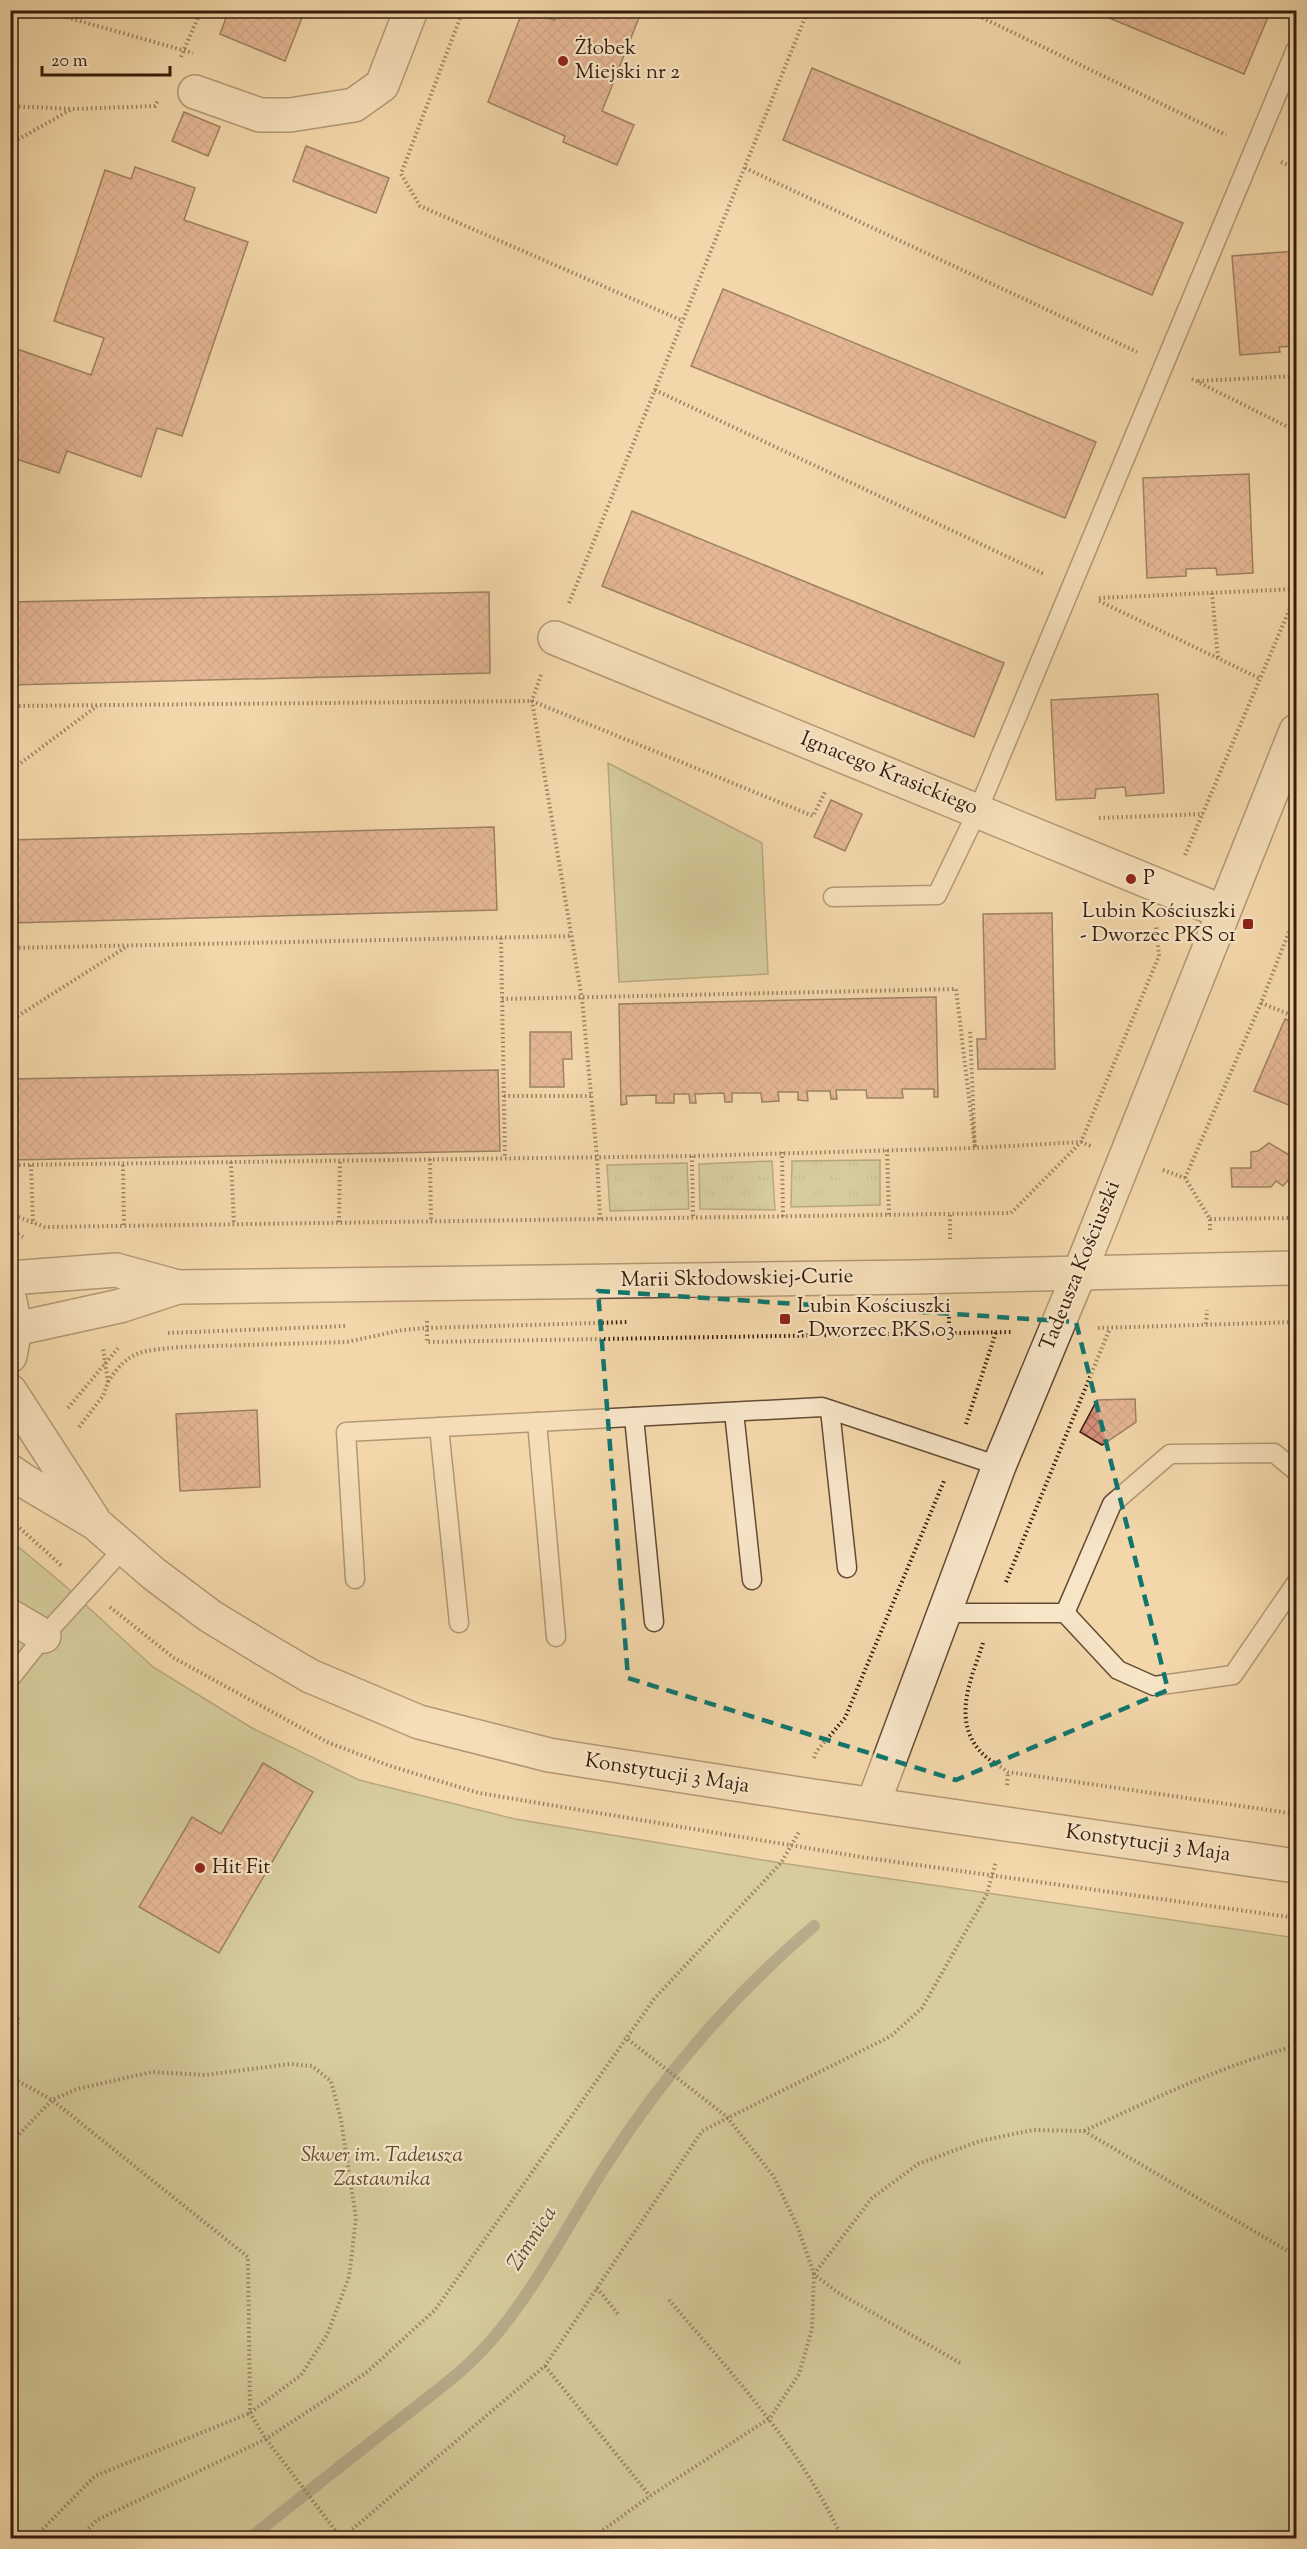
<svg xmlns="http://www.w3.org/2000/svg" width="1307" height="2549" font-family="'Sorts Mill Goudy',serif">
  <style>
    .grass { fill: url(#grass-tufts); stroke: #746e4c; stroke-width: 1.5 }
    .park { fill: #b4bf8d; stroke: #746e4c; stroke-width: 1.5 }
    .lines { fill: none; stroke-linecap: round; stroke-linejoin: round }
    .stream { stroke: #727b6a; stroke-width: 12 }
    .building { fill: url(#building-cross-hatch); stroke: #351c0b; stroke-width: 1.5 }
    .service-casing { stroke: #644b33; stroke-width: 21 }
    .minor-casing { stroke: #644b33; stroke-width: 36 }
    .tertiary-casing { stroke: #644b33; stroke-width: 36 }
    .path { stroke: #351c0b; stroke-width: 4; stroke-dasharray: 1.5 3; stroke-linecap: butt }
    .service { stroke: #f7e5c8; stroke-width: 18 }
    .minor { stroke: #f7e5c8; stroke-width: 33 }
    .tertiary { stroke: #f7e5c8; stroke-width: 33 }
    .marked { fill: none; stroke: #0f766e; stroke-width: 4.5; stroke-dasharray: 12 8; stroke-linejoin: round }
    .poi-dot { fill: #8f2418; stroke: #f7e5c8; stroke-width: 2 }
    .labels { text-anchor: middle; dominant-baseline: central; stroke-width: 4.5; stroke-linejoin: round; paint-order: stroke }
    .poi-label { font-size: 21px; fill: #351c0b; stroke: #f7e5c8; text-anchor: start }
    .street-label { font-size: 21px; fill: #351c0b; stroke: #f7e5c8 }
    .park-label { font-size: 21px; font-style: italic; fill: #5b4d32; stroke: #f7e5c8 }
    .water-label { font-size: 22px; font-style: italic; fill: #544b3a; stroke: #f7e5c8 }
  </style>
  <defs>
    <pattern id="grass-tufts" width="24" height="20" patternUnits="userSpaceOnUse" patternTransform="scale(1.5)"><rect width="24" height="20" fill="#b4bf8d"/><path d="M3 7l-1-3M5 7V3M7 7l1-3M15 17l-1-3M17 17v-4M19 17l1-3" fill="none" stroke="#9ba478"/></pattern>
    <pattern id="building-cross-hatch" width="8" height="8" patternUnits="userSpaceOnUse" patternTransform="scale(1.5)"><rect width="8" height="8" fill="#d7907b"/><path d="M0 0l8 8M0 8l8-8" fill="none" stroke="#af7563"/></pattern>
  </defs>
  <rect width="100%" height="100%" fill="#f3d7aa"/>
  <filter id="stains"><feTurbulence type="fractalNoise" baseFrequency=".00333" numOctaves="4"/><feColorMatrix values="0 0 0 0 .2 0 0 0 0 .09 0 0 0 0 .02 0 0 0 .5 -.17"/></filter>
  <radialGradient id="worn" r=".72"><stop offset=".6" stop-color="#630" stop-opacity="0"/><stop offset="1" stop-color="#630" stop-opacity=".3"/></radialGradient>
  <!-- grass -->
  <g class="grass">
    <polygon points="880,1160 880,1205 791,1207 792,1161"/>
    <polygon points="772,1161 775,1210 700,1209 699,1164"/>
    <polygon points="687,1163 689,1209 610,1211 607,1165"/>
  </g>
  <!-- park -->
  <g class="park">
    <polygon points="608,763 762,843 768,974 619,982"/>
    <polygon points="10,1540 63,1584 153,1667 252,1728 359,1780 515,1819 781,1863 1296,1938 1296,2538 11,2538"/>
  </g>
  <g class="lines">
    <!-- stream -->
    <path class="stream" d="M250,2538c51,-41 102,-81 153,-121 32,-25 66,-49 92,-81 44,-52 74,-114 111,-171 57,-89 127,-170 208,-239"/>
  </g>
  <!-- building -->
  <g class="building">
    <polygon points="229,10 305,10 285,61 220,34"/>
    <polygon points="523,10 554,20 558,10 642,10 602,111 634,125 617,165 563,142 565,136 488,102"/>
    <polygon points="1090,10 1271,10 1244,74"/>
    <polygon points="812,68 1183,223 1152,295 783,140"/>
    <polygon points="184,112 220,127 208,156 172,141"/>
    <polygon points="306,146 389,178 376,213 293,181"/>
    <polygon points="135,167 195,188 184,220 248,242 182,436 157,428 141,477 67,451 59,473 10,457 10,369 17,349 91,375 104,338 54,321 105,170 131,179"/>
    <polygon points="1296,251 1296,346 1279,347 1280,352 1240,355 1232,256"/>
    <polygon points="723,289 1096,442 1065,518 691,366"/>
    <polygon points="1249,474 1253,573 1217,575 1216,568 1186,569 1186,576 1147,578 1143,478"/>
    <polygon points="632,511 1004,663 974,737 602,586"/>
    <polygon points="489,592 490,673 10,685 10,602"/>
    <polygon points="1158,694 1164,793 1126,796 1125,787 1096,789 1095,798 1056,800 1051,700"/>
    <polygon points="831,800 862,814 845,851 814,837"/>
    <polygon points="494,827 497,910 10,923 10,840"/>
    <polygon points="1052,913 1055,1069 978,1069 977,1039 986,1039 983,914"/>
    <polygon points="936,997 938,1097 934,1097 934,1089 902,1089 903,1098 867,1098 866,1090 836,1090 837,1099 831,1099 830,1091 807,1091 808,1101 798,1100 798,1092 778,1092 779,1101 762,1102 761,1093 732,1093 732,1102 725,1102 724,1093 695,1094 696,1103 690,1103 689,1094 674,1094 674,1103 656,1103 656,1095 626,1096 627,1104 621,1105 619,1004"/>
    <polygon points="1285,1019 1296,1024 1296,1108 1254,1091"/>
    <polygon points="530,1032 571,1032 572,1059 563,1059 564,1087 530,1087"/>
    <polygon points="498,1070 500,1151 10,1160 10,1079"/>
    <polygon points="1269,1143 1291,1156 1296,1167 1293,1174 1283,1186 1276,1181 1271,1187 1232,1187 1231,1168 1251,1168 1251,1152 1258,1151"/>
    <polygon points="1135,1399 1136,1422 1102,1445 1080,1432 1097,1400"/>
    <polygon points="257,1410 260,1487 180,1491 176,1414"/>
    <polygon points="263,1763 313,1792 219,1953 139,1907 192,1817 221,1834"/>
  </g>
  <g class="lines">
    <!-- service casing -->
    <g class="service-casing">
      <g id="service">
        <polyline points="833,897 937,895 978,810 1296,49"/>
        <polyline points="830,1410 847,1568"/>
        <polyline points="734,1412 752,1580"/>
        <polyline points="634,1417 654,1622"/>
        <polyline points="537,1422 556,1637"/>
        <polyline points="439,1427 459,1623"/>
        <polyline points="355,1579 346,1432 822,1407 999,1466"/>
        <polyline points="945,1613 1065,1613 1118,1670 1154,1686 1233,1675 1296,1583"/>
        <polyline points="1065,1613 1112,1504 1170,1454 1274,1453 1296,1471"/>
        <polyline points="10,1679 44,1636 123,1549"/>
      </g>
    </g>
    <!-- minor casing -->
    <g class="minor-casing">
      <g id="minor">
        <polyline points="195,92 260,115 290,115 354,105 382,85 411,10"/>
        <polyline points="555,638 1223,912"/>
        <polyline points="10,1391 93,1519"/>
        <polyline points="10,1471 26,1482 95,1523 154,1574 210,1616 264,1649 310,1676 419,1722 549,1755 806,1795 1296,1866"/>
        <polyline points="10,1616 44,1636"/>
        <polyline points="873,1804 999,1466 1079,1274 1296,731"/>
      </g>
    </g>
    <!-- tertiary casing -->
    <g class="tertiary-casing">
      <g id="tertiary">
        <polyline points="10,1278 116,1270 178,1287 914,1277 1296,1268"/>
        <polyline points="10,1301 15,1329 10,1356"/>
        <polyline points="15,1329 120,1306 178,1287"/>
      </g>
    </g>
    <!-- path -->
    <g class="path">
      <polyline points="41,10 193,53"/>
      <polyline points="463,10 401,174 420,206 683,321"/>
      <polyline points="966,10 1226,135"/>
      <polyline points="181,57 201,10"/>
      <polyline points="10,106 73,109 155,106 158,100"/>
      <polyline points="10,144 72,109"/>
      <polyline points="1281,162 1296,169"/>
      <polyline points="745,168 1137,352"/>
      <polyline points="1192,379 1296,431"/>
      <polyline points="1198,381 1296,376"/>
      <polyline points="655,390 1044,574"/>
      <polyline points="1212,593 1218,658"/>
      <polyline points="1099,598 1296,589"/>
      <polyline points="1099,601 1261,679"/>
      <polyline points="569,603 808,10"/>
      <polyline points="541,675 532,701 582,999 597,1157 600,1219"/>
      <polyline points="10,706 532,701 813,816 826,790"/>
      <polyline points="10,771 97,706"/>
      <polyline points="1099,818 1203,814"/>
      <polyline points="1185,855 1296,594"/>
      <polyline points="501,938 505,1158"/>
      <polyline points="10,948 571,936"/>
      <polyline points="502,999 956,989 975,1148 970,1029"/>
      <polyline points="1261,1003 1296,1017"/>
      <polyline points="10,1021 126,947"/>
      <polyline points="504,1096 591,1096"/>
      <polyline points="887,1150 889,1215"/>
      <polyline points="782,1152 783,1217"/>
      <polyline points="692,1156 693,1219"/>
      <polyline points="430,1159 431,1221"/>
      <polyline points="231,1162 234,1224"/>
      <polyline points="10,1165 692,1156 975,1148 1081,1142 1091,1146"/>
      <polyline points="31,1165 33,1224"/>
      <polyline points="123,1165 124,1226"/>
      <polyline points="1163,1170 1185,1178 1210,1219 1210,1233"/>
      <polyline points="1185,1178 1261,1003 1296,914"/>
      <polyline points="10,1214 45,1227 1011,1213 1081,1142 1159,956 1156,925"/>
      <polyline points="1210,1219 1296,1218"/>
      <polyline points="339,1222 340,1161"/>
      <polyline points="10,1230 23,1237"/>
      <polyline points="950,1239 950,1214"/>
      <polyline points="427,1321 427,1342 1013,1332"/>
      <polyline points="1206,1324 1207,1310"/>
      <polyline points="1098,1328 1296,1322"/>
      <polyline points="949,1332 949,1315"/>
      <polyline points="168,1333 346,1326"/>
      <path d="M108,1382c21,-33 35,-31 71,-35l168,-5 55,-12 25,-2 202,-6"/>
      <polyline points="68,1408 119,1347"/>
      <polyline points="966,1424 996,1332"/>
      <polyline points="79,1427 103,1396 108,1382 103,1348"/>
      <polyline points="13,1522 63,1567"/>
      <polyline points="1006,1582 1110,1328"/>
      <polyline points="110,1607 174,1658 327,1742 390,1766 479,1793 861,1857 1296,1918"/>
      <path d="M983,1643c-11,34 -31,74 -4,107 7,9 20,15 29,22l288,42"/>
      <polyline points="814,1758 816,1752 845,1718 944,1481"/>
      <polyline points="1007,1785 1008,1772"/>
      <polyline points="18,2018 11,2077 52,2100 248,2257 250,2413 266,2439 341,2538"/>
      <path d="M1084,2131c69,-32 139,-66 212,-85"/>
      <polyline points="10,2144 52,2100 77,2089 152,2072 205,2075 290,2064 312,2066 331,2081 341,2120 356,2218 349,2277 327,2335 301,2375 250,2413 95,2476 34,2538"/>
      <polyline points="597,2288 618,2314"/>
      <path d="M669,2300c64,75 132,148 173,238"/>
      <polyline points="960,2363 837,2292 814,2274 872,2198 918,2164 980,2141 1033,2130 1084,2131 1296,2256"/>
      <polyline points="545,2366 650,2496"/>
      <polyline points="79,2538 97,2520 266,2439 366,2373 435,2310 654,1999 781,1863 799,1832"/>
      <polyline points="342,2538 545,2366 702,2131 891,2036 922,2008 987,1894 996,1861"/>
      <polyline points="592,2538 650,2496 770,2418 799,2374 812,2329 814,2274 798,2228 774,2177 727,2117 625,2037"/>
    </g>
    <!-- service -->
    <use href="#service" class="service"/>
    <!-- minor -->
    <use href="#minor" class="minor"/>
    <!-- tertiary -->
    <use href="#tertiary" class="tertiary"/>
  </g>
  <!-- marked area -->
  <path d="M0 0H1307V2549H0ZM598,1291l478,31 92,368 -212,90 -328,-102z" fill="#f3d7aa" fill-opacity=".55" fill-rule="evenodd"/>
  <path class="marked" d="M598,1291l478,31 92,368 -212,90 -328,-102z"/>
  <!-- markers -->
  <g class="poi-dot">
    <circle cx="563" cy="61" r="6"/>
    <circle cx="1131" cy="879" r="6"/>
    <rect x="1242" y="918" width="12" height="12" rx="3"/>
    <rect x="779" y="1313" width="12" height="12" rx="3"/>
    <circle cx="200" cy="1868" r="6"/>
  </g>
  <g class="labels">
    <!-- poi labels -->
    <g class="poi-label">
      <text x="575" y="49">Żłobek<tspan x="575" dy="24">Miejski nr 2</tspan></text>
      <text x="1143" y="879">P</text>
      <text x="1236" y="912" text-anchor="end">Lubin Kościuszki<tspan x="1236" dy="24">- Dworzec PKS 01</tspan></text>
      <text x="797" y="1307">Lubin Kościuszki<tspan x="797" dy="24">- Dworzec PKS 03</tspan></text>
      <text x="212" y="1868">Hit Fit</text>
    </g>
    <!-- street labels -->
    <g class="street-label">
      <text transform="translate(889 774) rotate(22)">Ignacego Krasickiego</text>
      <text transform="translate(1081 1266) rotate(-68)">Tadeusza Kościuszki</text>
      <text transform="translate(737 1279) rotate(-1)">Marii Skłodowskiej-Curie</text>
      <text transform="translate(667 1774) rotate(9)">Konstytucji 3 Maja</text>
      <text transform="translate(1148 1844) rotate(8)">Konstytucji 3 Maja</text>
    </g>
    <!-- park labels -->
    <g class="park-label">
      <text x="382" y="2156">Skwer im. Tadeusza<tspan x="382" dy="24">Zastawnika</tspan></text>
    </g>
    <!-- water labels -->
    <g class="water-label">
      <text transform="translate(533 2239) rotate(-57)">Zimnica</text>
    </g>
  </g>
  <!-- margin -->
  <rect width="1307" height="2549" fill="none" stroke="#f3d7aa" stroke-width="36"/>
  <rect x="12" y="12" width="1283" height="2525" fill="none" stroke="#351c0b" stroke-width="3"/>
  <rect x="18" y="18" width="1271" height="2513" fill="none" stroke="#351c0b" stroke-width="1.5"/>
  <!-- scale -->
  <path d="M42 66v9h128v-9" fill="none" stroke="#351c0b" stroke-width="3"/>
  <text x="51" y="66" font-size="18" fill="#351c0b" stroke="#f7e5c8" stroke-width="4.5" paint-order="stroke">20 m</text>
  <rect width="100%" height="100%" filter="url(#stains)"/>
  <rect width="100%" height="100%" fill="url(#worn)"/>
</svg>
